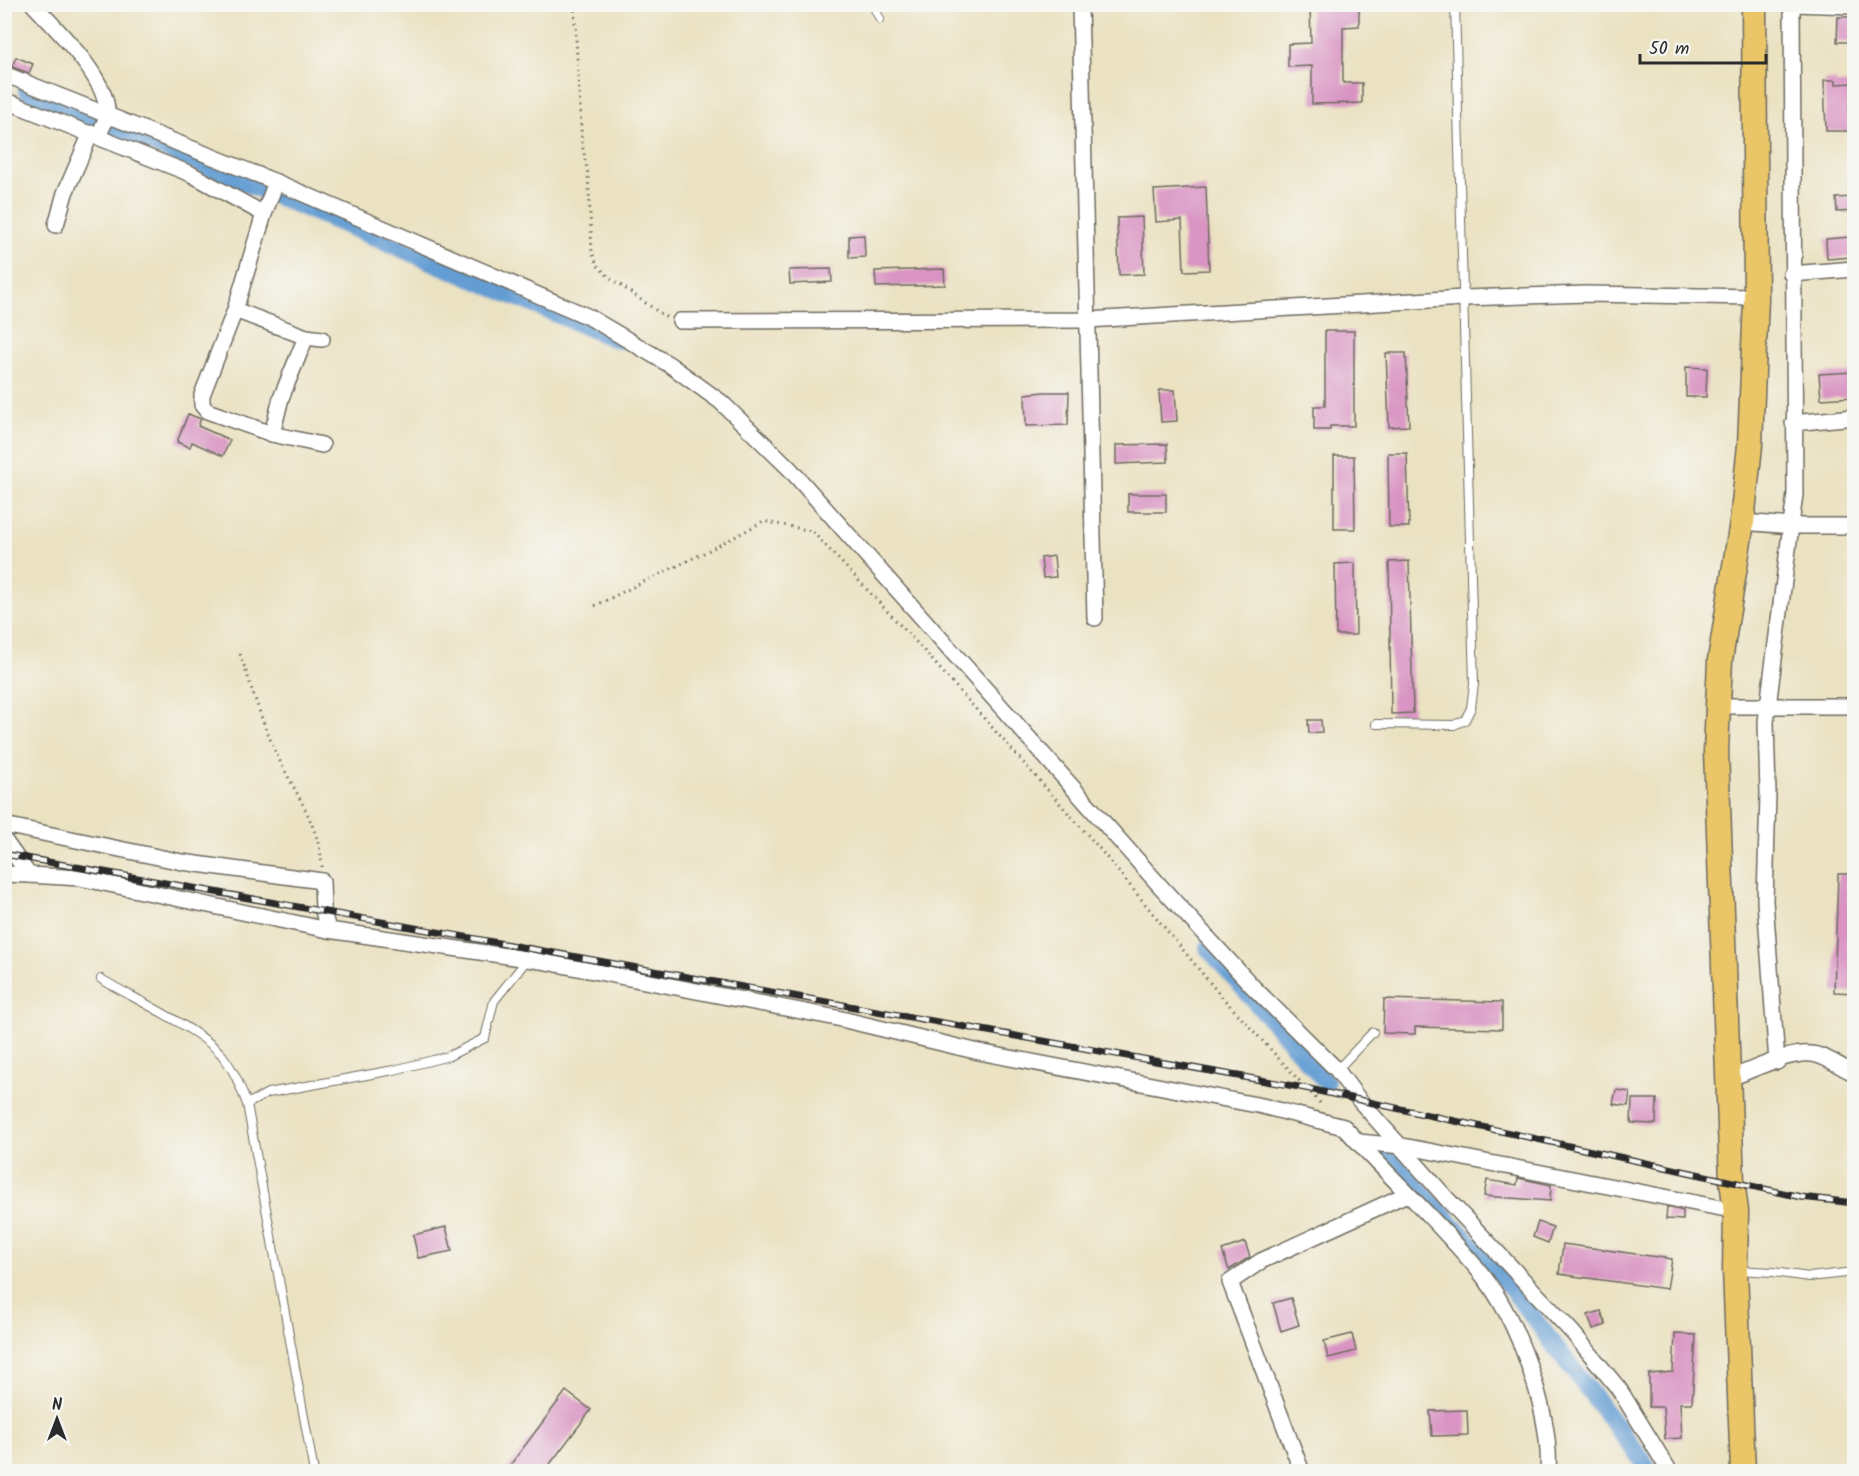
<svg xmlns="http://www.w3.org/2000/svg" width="1859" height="1476" font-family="Kalam,sans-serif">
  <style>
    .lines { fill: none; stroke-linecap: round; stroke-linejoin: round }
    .canal { stroke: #649dd3; stroke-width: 18 }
    .building { fill: #d994c3 }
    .service-casing { stroke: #6e6b60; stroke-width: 10 }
    .minor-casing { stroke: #6e6b60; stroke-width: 18 }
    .primary-casing { stroke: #6e6b60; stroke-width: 27 }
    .path { stroke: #6e6b60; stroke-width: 3; stroke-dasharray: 1.5 4.5; stroke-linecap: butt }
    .service { stroke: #fff; stroke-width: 8 }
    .minor { stroke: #fff; stroke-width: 15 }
    .primary { stroke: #eac669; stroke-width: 24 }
    .rail-casing { stroke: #2b2b2b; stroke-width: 7 }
    .rail { stroke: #f6f6f2; stroke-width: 4.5; stroke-dasharray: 14; stroke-linecap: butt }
  </style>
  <rect width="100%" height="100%" fill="#f6f6f2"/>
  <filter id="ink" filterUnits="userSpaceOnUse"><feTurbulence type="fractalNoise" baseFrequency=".0167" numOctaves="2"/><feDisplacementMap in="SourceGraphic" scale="12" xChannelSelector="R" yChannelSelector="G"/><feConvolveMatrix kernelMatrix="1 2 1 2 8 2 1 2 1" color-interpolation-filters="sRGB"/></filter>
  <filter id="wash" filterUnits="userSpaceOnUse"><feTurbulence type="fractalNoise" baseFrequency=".008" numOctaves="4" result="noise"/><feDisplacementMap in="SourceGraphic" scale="24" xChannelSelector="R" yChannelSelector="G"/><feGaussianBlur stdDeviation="1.35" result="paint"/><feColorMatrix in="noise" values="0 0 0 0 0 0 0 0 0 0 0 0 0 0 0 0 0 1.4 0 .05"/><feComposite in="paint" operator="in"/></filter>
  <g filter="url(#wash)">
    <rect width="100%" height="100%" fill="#ebe2c2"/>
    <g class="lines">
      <!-- canal -->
      <g class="canal">
        <polyline points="27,91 618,340"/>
        <polyline points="1208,948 1326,1082"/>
        <polyline points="1388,1157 1500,1274 1651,1472"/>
      </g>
    </g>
    <g id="blocks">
      <!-- building -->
      <g class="building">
        <polygon points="1359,4 1359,26 1343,27 1343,83 1362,83 1362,103 1312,104 1312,66 1288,67 1288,44 1311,43 1310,5"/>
        <polygon points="1838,17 1854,17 1854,42 1837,42"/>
        <polygon points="16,57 33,64 29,73 12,67"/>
        <polygon points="1824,80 1836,80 1836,84 1854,83 1854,104 1849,104 1849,131 1826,131"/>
        <polygon points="1206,187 1209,270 1184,271 1182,220 1156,222 1154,190"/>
        <polygon points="1854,197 1854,211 1837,212 1836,198"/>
        <polygon points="1142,217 1144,274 1119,275 1117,218"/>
        <polygon points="864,235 865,257 849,258 849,236"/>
        <polygon points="1850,237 1852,257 1827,259 1826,239"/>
        <polygon points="831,269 832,282 790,284 789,270"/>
        <polygon points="944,269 945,285 876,287 875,271"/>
        <polygon points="1325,331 1354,331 1354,426 1330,426 1330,430 1314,430 1314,406 1325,406"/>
        <polygon points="1386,353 1406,353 1409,426 1389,427"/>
        <polygon points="1686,367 1707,368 1706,397 1686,397"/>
        <polygon points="1854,372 1854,397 1821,399 1819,374"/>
        <polygon points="1159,390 1175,390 1177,421 1161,422"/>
        <polygon points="1044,392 1069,392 1068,425 1026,426 1025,394"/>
        <polygon points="188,414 201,419 198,426 230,440 223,456 192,442 190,447 177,442"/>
        <polygon points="1167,444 1168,462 1116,464 1116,445"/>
        <polygon points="1388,453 1407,453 1409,527 1389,527"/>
        <polygon points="1334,456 1354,456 1355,529 1334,529"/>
        <rect x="1128" y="494" width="38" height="18"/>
        <polygon points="1054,556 1056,577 1043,578 1041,558"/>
        <polygon points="1409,561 1413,713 1391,714 1389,562"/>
        <polygon points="1355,563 1356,635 1336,635 1335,564"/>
        <polygon points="1308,720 1321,720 1322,732 1309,733"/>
        <polygon points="1838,874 1854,874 1854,993 1834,992"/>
        <polygon points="1384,999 1502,1002 1502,1029 1415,1027 1415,1034 1383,1033"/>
        <polygon points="1616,1090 1630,1092 1628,1106 1613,1104"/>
        <polygon points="1632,1099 1657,1099 1656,1124 1631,1123"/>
        <polygon points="1518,1178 1551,1185 1550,1201 1484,1196 1487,1180 1517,1185"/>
        <polygon points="1667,1207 1683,1211 1683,1220 1666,1219"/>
        <polygon points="1538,1222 1553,1227 1548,1243 1533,1237"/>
        <polygon points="446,1227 452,1251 418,1258 413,1235"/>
        <polygon points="1245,1242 1250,1257 1229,1270 1222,1250"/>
        <polygon points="1563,1244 1672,1259 1667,1289 1559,1274"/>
        <polygon points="1291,1298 1299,1325 1281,1331 1273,1303"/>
        <polygon points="1601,1311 1606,1325 1593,1329 1588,1315"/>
        <polygon points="1352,1334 1356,1351 1328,1358 1324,1341"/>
        <polygon points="1675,1334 1696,1335 1692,1403 1680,1403 1682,1438 1665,1439 1663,1407 1649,1407 1649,1374 1673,1372"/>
        <polygon points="566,1391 591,1410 544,1472 505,1472"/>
        <polygon points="1467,1410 1468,1435 1432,1436 1430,1411"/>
      </g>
    </g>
  </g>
  <g filter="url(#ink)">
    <use href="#blocks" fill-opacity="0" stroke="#6e6b60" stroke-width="1.5"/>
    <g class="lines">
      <!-- service casing -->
      <g class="service-casing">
        <g id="service">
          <polyline points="872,4 880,19"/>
          <polyline points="1376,724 1454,725 1465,720 1471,708 1474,684 1455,4"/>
          <path d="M101,979c30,18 100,51 121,76 12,15 18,31 25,49"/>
          <polyline points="1337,1070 1373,1032"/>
          <polyline points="1737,1270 1773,1272 1809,1277 1854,1272"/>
          <polyline points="314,1472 247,1104 268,1093 394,1070 449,1056 485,1038 494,1001 527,960"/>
        </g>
      </g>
      <!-- minor casing -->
      <g class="minor-casing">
        <g id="minor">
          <path d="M33,4c22,24 77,76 74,111 -1,6 -6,15 -9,21"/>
          <polyline points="1080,4 1095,618"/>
          <polyline points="1794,4 1854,6"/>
          <polyline points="4,74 276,182 589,317 670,365 721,402 789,468 1161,887 1254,988 1337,1070 1360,1101 1448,1200 1573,1333 1619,1389 1670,1472"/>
          <polyline points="4,100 191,174 264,214 276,182"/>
          <polyline points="264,214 235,310 202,395 202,405 207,411 272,434 322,445"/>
          <polyline points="56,225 65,193 91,133"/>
          <polyline points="1791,274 1854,269"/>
          <polyline points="235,310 306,337 281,398 272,434"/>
          <polyline points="680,321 1087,320 1464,298 1587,294 1755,297"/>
          <polyline points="306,337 322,339"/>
          <polyline points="1793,423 1854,417"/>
          <polyline points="1742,522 1792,526 1854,526"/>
          <polyline points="1718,706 1854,706"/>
          <polyline points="4,825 182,862 322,881 323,911 328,930"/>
          <polyline points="4,840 29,875 80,878 328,930 541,961 837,1018 979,1052 1262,1106 1344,1127 1358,1142 1403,1146 1736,1211"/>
          <polyline points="4,874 29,875"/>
          <polyline points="1777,1062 1765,901 1768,793 1766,722 1795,494 1792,4"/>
          <path d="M1728,1079c23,-8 66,-31 89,-24 12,3 25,13 37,18"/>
          <path d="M1358,1142c40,43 84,84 122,130 37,45 72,141 68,200"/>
          <polyline points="1302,1472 1230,1282 1261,1261 1407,1194"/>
        </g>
      </g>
      <!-- primary casing -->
      <g class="primary-casing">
        <polyline id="primary" points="1743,1472 1735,1270 1736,1211 1732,1181 1716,751 1720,660 1742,522 1750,445 1756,299 1754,4"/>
      </g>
      <!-- path -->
      <g class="path">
        <polyline points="574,4 582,144 588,174 592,252 597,265 610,278 667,318"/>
        <path d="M595,606c56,-29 114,-53 168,-85l49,10 105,112 177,199 127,154 100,108"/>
        <path d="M240,654c12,34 22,69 37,101 17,36 43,71 45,112"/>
      </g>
      <!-- service -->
      <use href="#service" class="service"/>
      <!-- minor -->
      <use href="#minor" class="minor"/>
      <!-- primary -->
      <use href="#primary" class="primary"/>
      <!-- rail casing -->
      <g class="rail-casing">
        <polyline id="rail" points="4,854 1305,1088 1801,1197 1854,1203"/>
      </g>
      <!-- rail -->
      <use href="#rail" class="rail"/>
    </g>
  </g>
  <!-- margin -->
  <rect width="1859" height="1476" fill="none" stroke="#f6f6f2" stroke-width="24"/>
  <!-- north arrow -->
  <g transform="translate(57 1419)" stroke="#f6f6f2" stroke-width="4.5" paint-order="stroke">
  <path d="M0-4.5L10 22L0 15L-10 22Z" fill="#2b2b2b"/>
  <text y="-9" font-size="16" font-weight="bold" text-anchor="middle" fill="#2b2b2b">N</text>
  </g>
  <!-- scale -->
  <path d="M1640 54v9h126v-9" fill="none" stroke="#2b2b2b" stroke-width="3"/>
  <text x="1649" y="54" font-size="18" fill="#2b2b2b" stroke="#f6f6f2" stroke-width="4.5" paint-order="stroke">50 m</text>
</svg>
